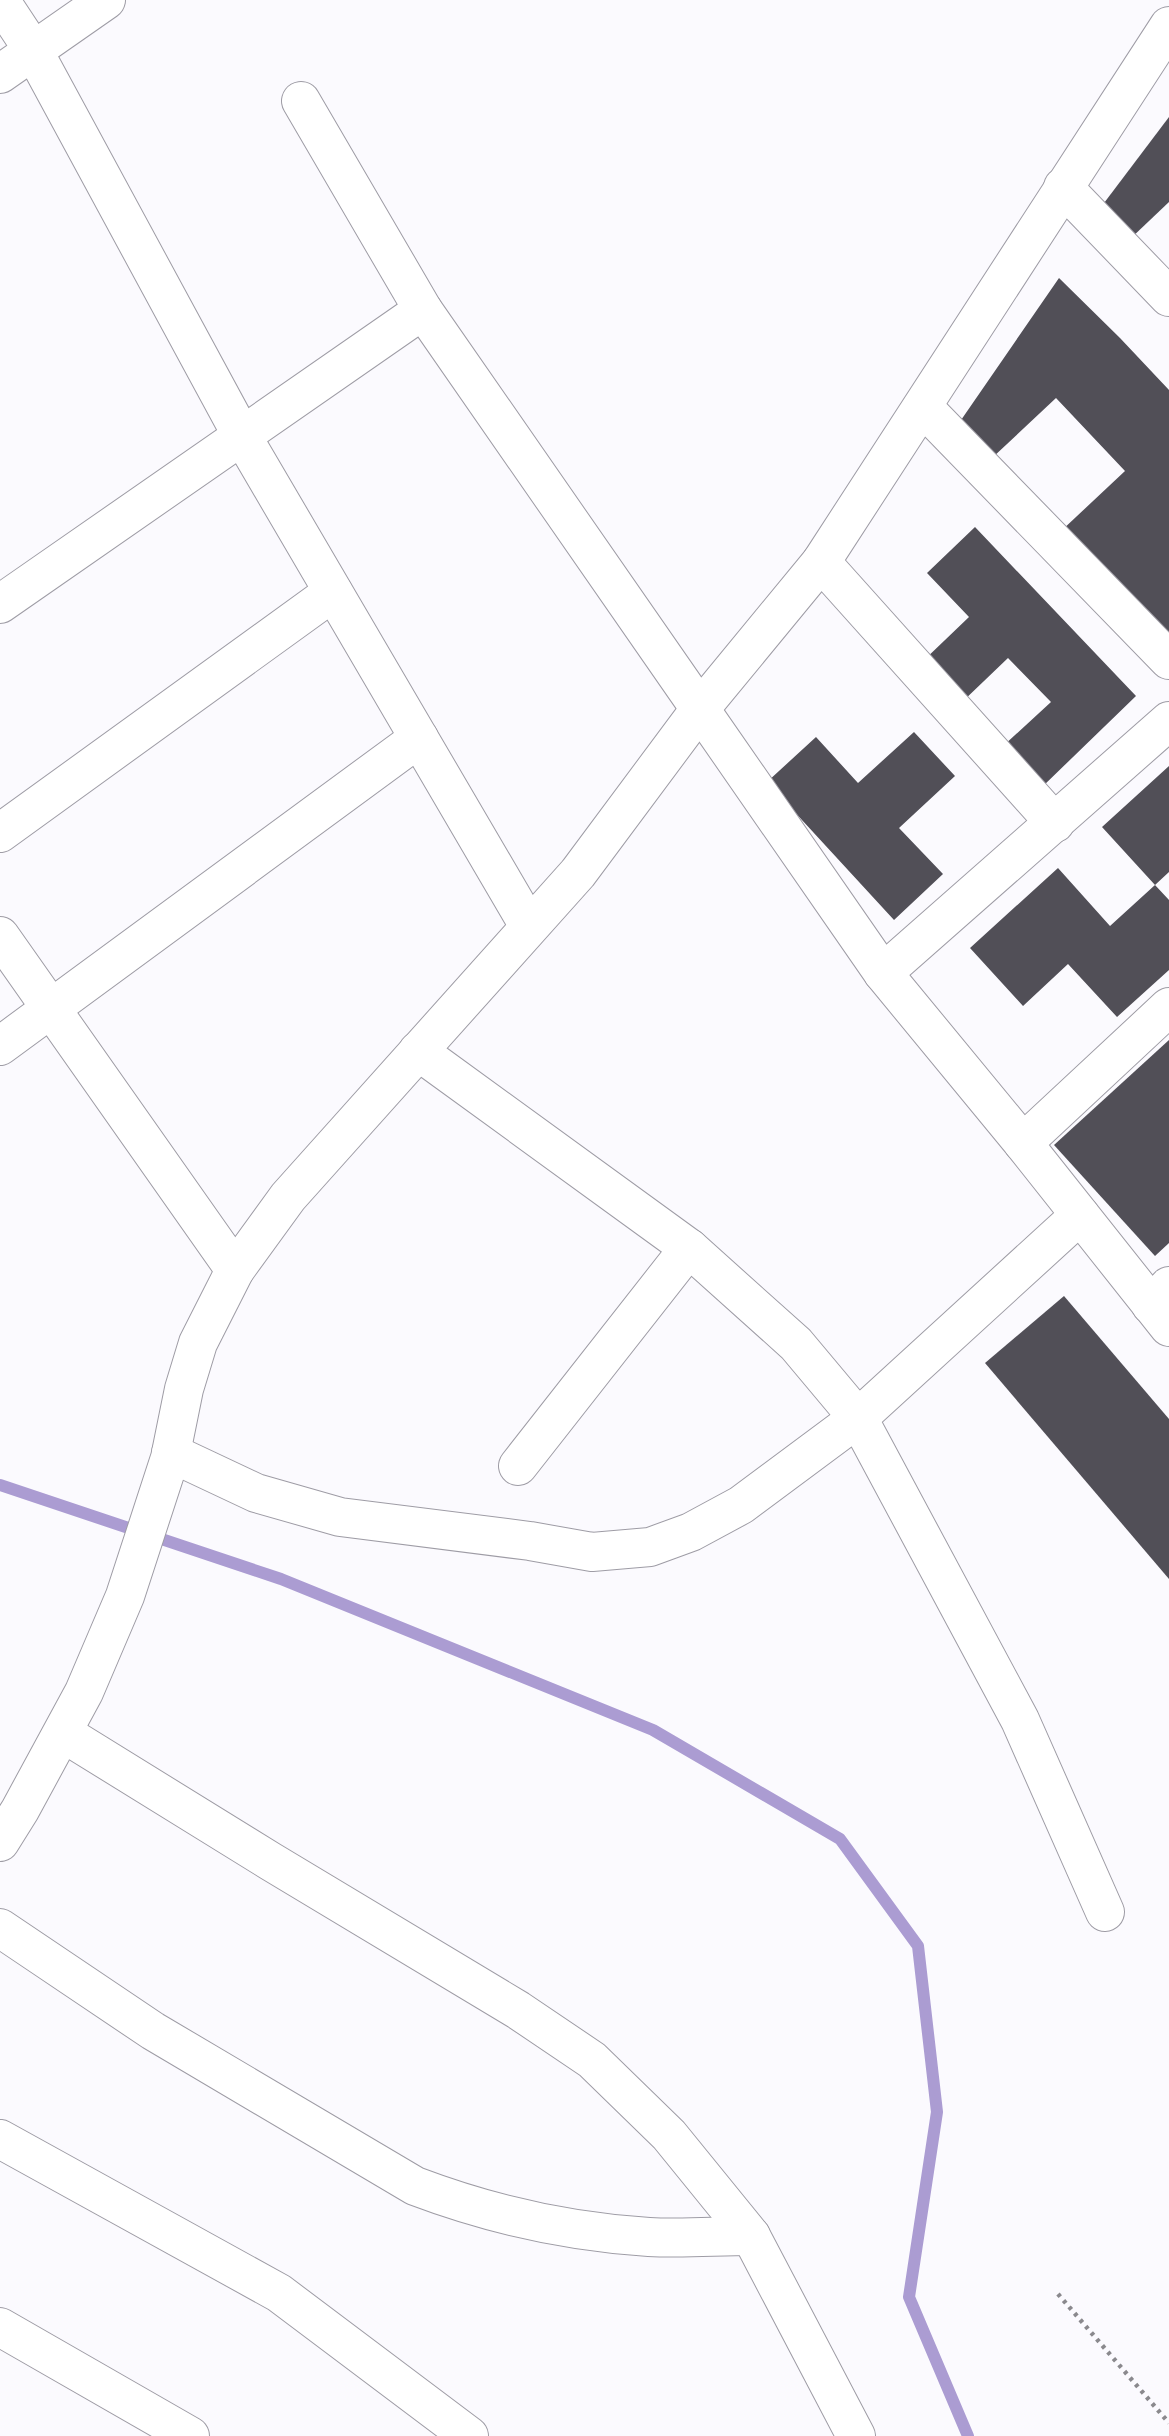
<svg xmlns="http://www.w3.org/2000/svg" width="1169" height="2436" font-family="Roboto,sans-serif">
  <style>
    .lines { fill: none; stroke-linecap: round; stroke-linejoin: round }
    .stream { stroke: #ab9cd2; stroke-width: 12 }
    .building { fill: #514f57 }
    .minor-casing { stroke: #9e9ca5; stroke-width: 40 }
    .tertiary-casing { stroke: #9e9ca5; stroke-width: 40 }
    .path { stroke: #8a898d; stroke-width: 4.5; stroke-dasharray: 3.5 5; stroke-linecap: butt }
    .minor { stroke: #fff; stroke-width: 38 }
    .tertiary { stroke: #fff; stroke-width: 38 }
  </style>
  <rect width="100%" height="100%" fill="#fbfafe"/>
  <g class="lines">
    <!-- stream -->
    <polyline class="stream" points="0,1485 281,1579 653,1730 840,1839 918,1946 937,2112 909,2297 968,2436"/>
  </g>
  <!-- building -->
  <g class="building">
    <polygon points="1169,117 1169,202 1129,240 1098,211"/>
    <polygon points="1059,278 1120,338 1169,390 1169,647 1060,532 1125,471 1056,398 992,458 959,423"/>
    <polygon points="975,527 1136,696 1041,788 1002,747 1051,702 1008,658 960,704 921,663 969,617 927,573"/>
    <polygon points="914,732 955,776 899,828 943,874 894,920 767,782 816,737 858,783"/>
    <polygon points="1169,766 1169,872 1155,885 1169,900 1169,970 1117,1017 1068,964 1023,1006 970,948 1058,868 1110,926 1155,885 1102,827"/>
    <polygon points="1169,1040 1169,1243 1155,1256 1054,1145"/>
    <polygon points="1064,1296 1169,1419 1169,1579 985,1363"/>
  </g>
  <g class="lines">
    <!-- minor casing -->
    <g class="minor-casing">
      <g id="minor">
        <polyline points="0,0 33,50 242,436 529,926"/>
        <polyline points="0,74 106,0"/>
        <polyline points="301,101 423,310 700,709"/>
        <polyline points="1063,187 1169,297"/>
        <polyline points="923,407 1169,660"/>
        <polyline points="821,562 1055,823"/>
        <polyline points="0,604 423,310"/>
        <polyline points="0,833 333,592"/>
        <polyline points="0,936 235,1270"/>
        <polyline points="883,973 1169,721"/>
        <polyline points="0,1046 419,738"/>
        <polyline points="418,1051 689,1248 796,1344 858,1418 1020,1720 1105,1912"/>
        <polyline points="1023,1143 1169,1007"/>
        <polyline points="1151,1305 1169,1286"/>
        <polyline points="171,1453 256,1493 340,1517 530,1541 592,1552 650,1547 691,1532 741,1505 858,1418 1080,1215"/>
        <polyline points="518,1466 689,1248"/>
        <polyline points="63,1733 270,1861 518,2010 592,2060 669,2135 751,2236 856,2436"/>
        <path d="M0,1928l153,103 262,155c74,28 154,46 234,51 34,2 68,-1 102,-1"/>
        <polyline points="0,2139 279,2293 469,2436"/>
        <polyline points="0,2327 190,2436"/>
      </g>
    </g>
    <!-- tertiary casing -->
    <g class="tertiary-casing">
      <g id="tertiary">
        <polyline points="700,709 883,973 1023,1143 1169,1327"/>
        <polyline points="0,1842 20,1810 84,1692 125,1596 170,1458 184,1389 198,1343 235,1270 288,1197 578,873 700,709 821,562 1169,26"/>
      </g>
    </g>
    <!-- path -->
    <polyline class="path" points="1058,2294 1169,2423"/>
    <!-- minor -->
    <use href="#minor" class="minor"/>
    <!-- tertiary -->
    <use href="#tertiary" class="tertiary"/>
  </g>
</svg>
